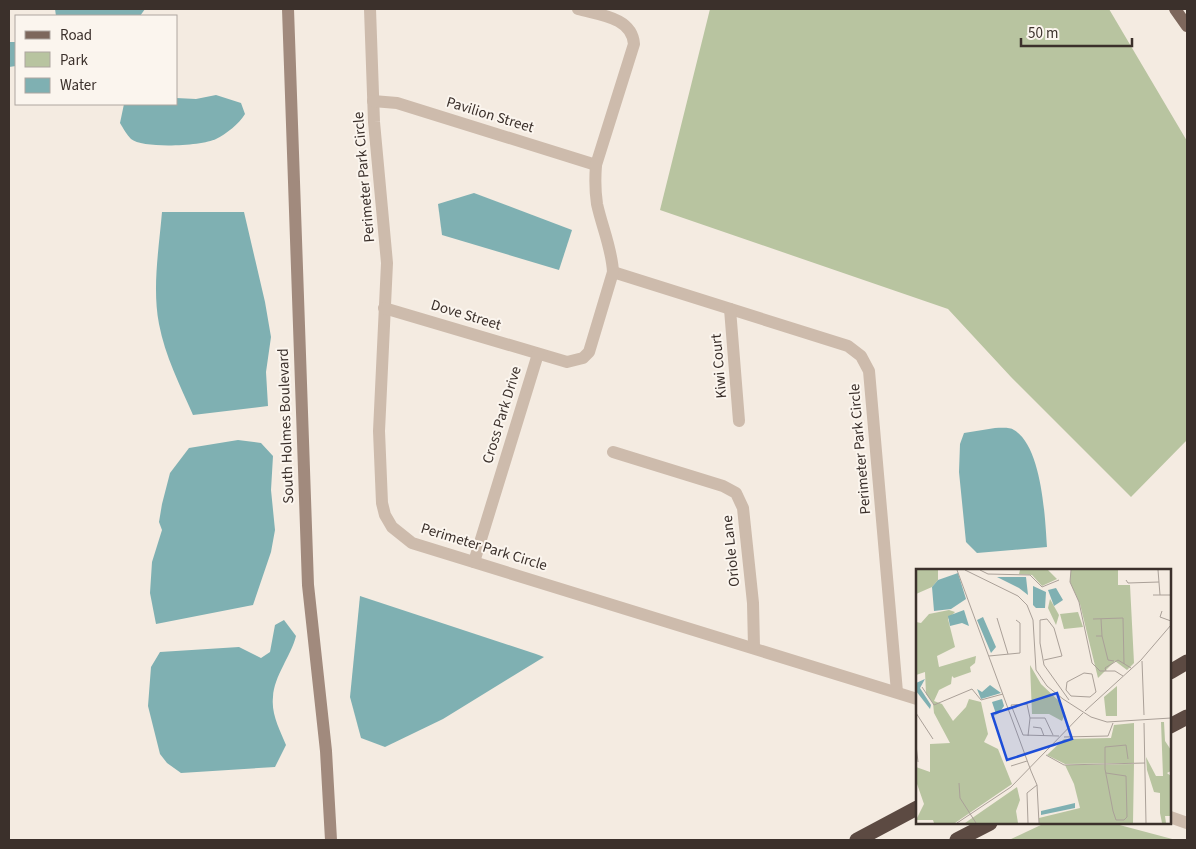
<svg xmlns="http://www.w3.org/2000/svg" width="1196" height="849" font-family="'Source Sans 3',sans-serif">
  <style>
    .green { fill: #b8c4a0 }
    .water { fill: #7fb0b2 }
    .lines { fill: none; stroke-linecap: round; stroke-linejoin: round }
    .street { stroke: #cdbbac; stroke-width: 12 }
    .secondary { stroke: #a18a7d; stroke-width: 12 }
    .primary { stroke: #7d675c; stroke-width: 12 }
    .highway { stroke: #5c4a42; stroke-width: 15 }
    .labels { text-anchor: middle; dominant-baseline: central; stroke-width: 4; stroke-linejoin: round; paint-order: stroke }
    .street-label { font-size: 15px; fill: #3b302b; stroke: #fbf5ee }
    .inset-road { fill: none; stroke: #aaa098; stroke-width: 1 }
    .view { fill: #1d4ed8; fill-opacity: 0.15; stroke: #1d4ed8; stroke-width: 2.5 }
    .inset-edge { fill: none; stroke: #3b302b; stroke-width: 2.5 }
  </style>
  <rect width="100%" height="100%" fill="#f4ebe1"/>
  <!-- green -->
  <g class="green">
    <polygon points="710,9 1109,9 1187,141 1187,440 1131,497 1011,377 948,309 660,210"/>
    <polygon points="1045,823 1112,823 1176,840 1009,840"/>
  </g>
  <!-- water -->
  <g class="water">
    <polygon points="55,9 145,9 140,16 56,16"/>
    <polygon points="9,42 16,42 16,66 9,67"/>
    <path d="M216,95l25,8 4,11c-6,10 -19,20 -29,25 -14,7 -73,10 -85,0 -4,-4 -8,-11 -11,-16l4,-19h52v-6l20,1z"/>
    <polygon points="474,193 572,230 559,270 442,235 438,204"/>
    <path d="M162,212h82l21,90 6,35 -5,35 2,34 -75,9c-13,-30 -28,-59 -34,-91 -7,-36 0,-76 3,-112z"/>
    <path d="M995,428c6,0 15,-1 19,2 28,17 31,87 33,117l-70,6 -11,-11 -7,-70 1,-28 4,-11z"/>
    <polygon points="238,440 261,443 273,456 271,490 275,530 271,552 253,605 156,624 150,593 152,562 162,530 159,522 162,504 170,473 189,448"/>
    <polygon points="360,596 536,654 544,657 443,719 385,747 361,738 350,697"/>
    <path d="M284,620l12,16c-5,20 -22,40 -23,61 -2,17 7,33 13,48l-11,22 -94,6 -14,-10 -7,-9 -12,-48 3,-39 9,-15 79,-5 22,11 9,-6 5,-27z"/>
  </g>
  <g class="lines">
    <!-- street -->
    <g class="street">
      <polyline points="370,9 374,122 387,263 379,431 382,503 385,515 392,527 412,543 917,699"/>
      <polyline points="373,101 397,103 596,165"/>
      <polyline points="613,272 848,346 861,356 869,371 897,692"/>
      <path d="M384,308l183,54 16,-4 6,-6 24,-80c-1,-23 -11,-45 -16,-68 -2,-13 -2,-26 -1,-39l38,-121c-2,-27 -35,-29 -56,-35"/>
      <polyline points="730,309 739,421"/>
      <polyline points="613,452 723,486 736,493 743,508 753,603 754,647"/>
      <polyline points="474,562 538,354"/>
      <polyline points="1170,817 1187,823"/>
    </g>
    <!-- secondary -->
    <polyline class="secondary" points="288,9 308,585 326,751 331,840"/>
    <!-- primary -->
    <polyline class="primary" points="1175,9 1187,26"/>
    <!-- highway -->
    <g class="highway">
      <polyline points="1170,672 1187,662"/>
      <polyline points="1170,726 1187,717"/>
      <polyline points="857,840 917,808"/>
      <polyline points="957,840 990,823"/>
    </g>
  </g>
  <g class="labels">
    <!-- street labels -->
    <g class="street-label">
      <text transform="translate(490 115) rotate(17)">Pavilion Street</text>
      <text transform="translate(364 177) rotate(-95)">Perimeter Park Circle</text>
      <text transform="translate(466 315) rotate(17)">Dove Street</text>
      <text transform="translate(719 366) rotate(-95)">Kiwi Court</text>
      <text transform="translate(502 415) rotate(-73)">Cross Park Drive</text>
      <text transform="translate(286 426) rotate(-92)">South Holmes Boulevard</text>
      <text transform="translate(860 449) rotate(-95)">Perimeter Park Circle</text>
      <text transform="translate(484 547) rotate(17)">Perimeter Park Circle</text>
      <text transform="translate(731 551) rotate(-96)">Oriole Lane</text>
    </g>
  </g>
  <!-- overview -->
  <g transform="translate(916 569)">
    <rect width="255" height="255" fill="#f4ebe1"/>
    <path d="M0,1h22v10l-6,7 -16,7zM104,1h28l9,9 -15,7 -10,-11 -13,-1zM155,1h47v15h12l4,78 -7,7 -12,-9 -17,17 -18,-74 -10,-22zM134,30l9,16 -3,10 -8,-17zM33,41l6,2 -7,7 7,28 -18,9 2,11 37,-11 -1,7 -5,4 1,5 -17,6 -2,-2 -1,8 -12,6 -5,11 8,3 11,17 13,-14 3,-8 12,3 7,32 -4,8 14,7 14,35 -57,39h-21l-1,-3h-17l8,-16 -8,-23v-14l14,5v-28l20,-1 -16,-30 -1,-10 -7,-9 -1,-22 -9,3v-53l5,1 8,-9zM162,43l5,15 -19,2 -4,-15zM114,96l11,19 19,18 5,12 -3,7 -13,-7h-17zM201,117v30h-11l-2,-19zM245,153h3l1,19 6,9v21l-4,2 4,3v40h-6l1,7h-4l-2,-10v-20l-6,-1 -7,-22 -1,-13 10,19h7zM218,154v40l-69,1 -18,-9 17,-16 47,-1 3,-13zM218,195l-1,59h-94v-5l41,-10 -6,-24 -9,-19zM101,218l3,13 -4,11 2,12h-53z" fill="#b8c4a0"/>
    <path d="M42,4l8,26 -15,10 -17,2 -2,-24 6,-7zM81,8h29l2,18 -9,-7zM117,17l13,6 -1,16h-9l-3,-3zM140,19l7,12 -9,6 -6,-16zM48,41l5,16 -7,-3 -12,3 -2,-10zM67,48l13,30 -5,6 -14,-33zM9,110l-5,9 11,17 -1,4 -14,-18v-8zM74,116l11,8 -20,6 -4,-10 5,3zM86,130l2,7 -5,7 -9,5 6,-4 -4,-12zM159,234v5l-34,7v-4z" fill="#7fb0b2"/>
    <path class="inset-road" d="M41,1l74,201M49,1l53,26 9,9 6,15 3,50 11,16 16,13 28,18 16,5 64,-4M64,1l8,4 42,1 12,12 17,-7M155,1l-1,12 9,20 13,61 8,8h15l8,5M242,1l2,25M210,11l2,3 31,-1M237,26h18M246,42l-2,6 11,4M81,49l11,36M177,50l30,-1 1,46M180,67h6l-1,-17M186,67l6,24 6,1M73,87l31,-3v-30l-4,-3M128,91l18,-4 -8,-28 -7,-9 -7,1v23l4,22 25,35M202,91l13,8M226,92l2,54M190,102l-1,-3 13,-8M168,104l8,1 4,18 -6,5 -19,-1 -5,-6 1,-8zM6,118l12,18 38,-16 9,11 22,-6M169,142l56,-51 30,-35M0,144l17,26M114,149l-3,-14 -16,1 12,30 36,1M114,149h15l8,17M228,154l2,100M117,158l8,1 3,8M112,167l2,-18M148,168l44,-1 5,-13M0,176l2,17M130,186l18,10 81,-2M95,197l16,-5M115,202l6,14 2,38M190,204l20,3 1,41 -3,3h-8l-3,-9 -8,-42v-22l21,-2 2,14M255,208v32M43,214l1,15 16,25M41,254l54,-36 72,-74M112,254l-1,-30 10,-8"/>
    <path class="view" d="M141,124l15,46 -65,21 -15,-46z"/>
    <rect width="255" height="255" class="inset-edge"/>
  </g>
  <!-- border -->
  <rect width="1196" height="849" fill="none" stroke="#3b302b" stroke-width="20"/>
  <!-- legend -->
  <rect x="15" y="15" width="162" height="90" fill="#fbf5ee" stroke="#aea6a0"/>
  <rect x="25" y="31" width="25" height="8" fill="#7d675c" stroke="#aea6a0"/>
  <text x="60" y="40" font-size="15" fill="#3b302b">Road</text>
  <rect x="25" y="52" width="25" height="15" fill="#b8c4a0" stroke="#aea6a0"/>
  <text x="60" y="65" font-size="15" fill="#3b302b">Park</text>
  <rect x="25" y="78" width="25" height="15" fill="#7fb0b2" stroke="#aea6a0"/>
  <text x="60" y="90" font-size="15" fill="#3b302b">Water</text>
  <!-- scale -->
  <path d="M1021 38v8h111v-8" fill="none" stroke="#3b302b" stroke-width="2.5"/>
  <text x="1028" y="38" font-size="15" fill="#3b302b" stroke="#fbf5ee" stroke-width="4" paint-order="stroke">50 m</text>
</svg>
